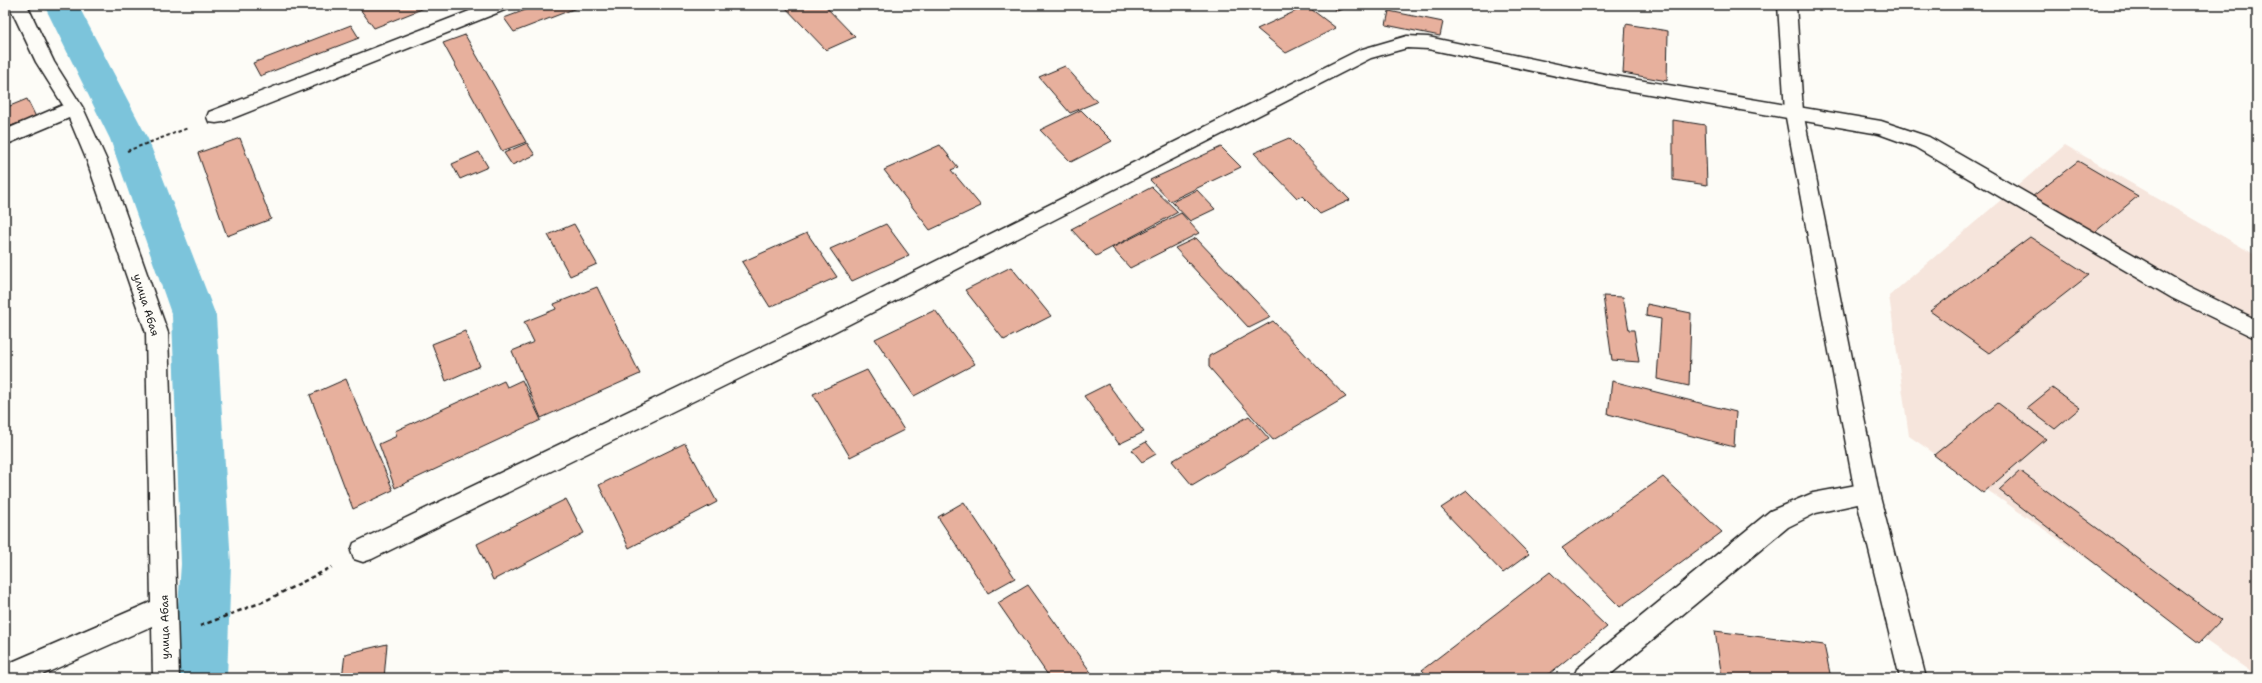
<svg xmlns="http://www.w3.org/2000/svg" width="2262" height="683" font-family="'Shantell Sans',sans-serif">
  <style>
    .built { fill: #f6e5dc }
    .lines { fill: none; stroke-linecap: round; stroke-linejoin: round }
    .canal { fill: #7bc4db; fill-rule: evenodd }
    .building { fill: #e7b09d; stroke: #1c1c1c }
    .minor-casing { stroke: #1c1c1c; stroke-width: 3 }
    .major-casing { stroke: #1c1c1c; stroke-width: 3 }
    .path-far1 { stroke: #1c1c1c; stroke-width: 2; stroke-dasharray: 3.5 2.5; stroke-linecap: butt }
    .path { stroke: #1c1c1c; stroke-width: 2.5; stroke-dasharray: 4.5 3.5; stroke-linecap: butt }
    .minor { fill: #fdfcf7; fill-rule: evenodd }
    .major { fill: #fdfcf7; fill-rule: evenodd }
    .labels { text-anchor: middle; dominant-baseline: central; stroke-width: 3; stroke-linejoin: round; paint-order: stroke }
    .street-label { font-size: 11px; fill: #1c1c1c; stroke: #fdfcf7 }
  </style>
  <rect width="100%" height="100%" fill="#fdfcf7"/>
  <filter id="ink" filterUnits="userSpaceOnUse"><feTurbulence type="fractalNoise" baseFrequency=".025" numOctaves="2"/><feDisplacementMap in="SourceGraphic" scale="8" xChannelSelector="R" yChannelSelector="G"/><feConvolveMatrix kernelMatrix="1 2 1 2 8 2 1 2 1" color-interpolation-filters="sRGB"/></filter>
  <g filter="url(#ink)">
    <!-- built -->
    <polygon class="built" points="2065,145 2257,256 2257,676 1909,436 1889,296"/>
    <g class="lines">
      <!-- canal -->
      <polygon class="canal" points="44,5 78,5 148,139 216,316 231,564 227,678 173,678 181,564 172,316 110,139"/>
    </g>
    <!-- building -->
    <g class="building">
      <polygon points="357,5 432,5 374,28"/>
      <polygon points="539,5 584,5 514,32 504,18"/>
      <polygon points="783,5 824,5 855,37 826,50"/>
      <polygon points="1330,5 1353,5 1337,11"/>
      <polygon points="1307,6 1336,28 1286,53 1257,29"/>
      <polygon points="1389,11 1443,22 1440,36 1386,25"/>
      <polygon points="1626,24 1668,31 1667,81 1623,73"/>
      <polygon points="351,25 359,38 260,76 253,63"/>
      <polygon points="465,35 526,142 502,151 443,43"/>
      <polygon points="1065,66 1097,102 1070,113 1039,77"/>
      <polygon points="27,99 36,117 8,127 5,121 5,108"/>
      <polygon points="1081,110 1112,141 1071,162 1040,130"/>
      <polygon points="1673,120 1705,125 1707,185 1673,180"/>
      <polygon points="240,138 271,219 227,236 198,153"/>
      <polygon points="1289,138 1350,200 1320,214 1302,196 1297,198 1254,153"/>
      <polygon points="527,143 535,155 512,165 504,153"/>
      <polygon points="940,145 958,167 951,170 981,206 930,230 884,170"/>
      <polygon points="1221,147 1241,167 1170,201 1150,180"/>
      <polygon points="479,152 488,167 460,179 452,164"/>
      <polygon points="2078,161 2138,196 2089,237 2028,200"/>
      <polygon points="1152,187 1178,212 1096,256 1071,229"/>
      <polygon points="1197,190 1215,209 1190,221 1172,202"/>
      <polygon points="1181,213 1199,233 1130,268 1112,248"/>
      <polygon points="574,224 597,264 570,276 548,235"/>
      <polygon points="886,224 909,255 852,281 830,249"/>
      <polygon points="807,233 837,277 770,307 742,262"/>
      <polygon points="2030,237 2089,275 1989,353 1930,311"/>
      <polygon points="1196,238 1271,317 1249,328 1175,248"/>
      <polygon points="1011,267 1051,316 1004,340 965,290"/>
      <polygon points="597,287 640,374 541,418 512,351 534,342 524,322 556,309 554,304"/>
      <polygon points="1603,296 1623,297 1629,330 1634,330 1639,362 1612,360"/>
      <polygon points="1647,304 1691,313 1689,386 1657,379 1661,319 1646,316"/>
      <polygon points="935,310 975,364 914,396 875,339"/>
      <polygon points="1273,321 1346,397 1273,440 1209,367 1209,356"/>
      <polygon points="465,331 480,366 446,381 432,344"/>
      <polygon points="867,370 904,430 850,457 813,394"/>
      <polygon points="346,379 393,490 353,509 310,395"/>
      <polygon points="522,380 541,420 395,488 379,444 397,436 395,431 504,381 507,387"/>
      <polygon points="1612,381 1736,412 1734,447 1608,414"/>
      <polygon points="1108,384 1144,432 1119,444 1084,396"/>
      <polygon points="2052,388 2080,408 2055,429 2027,408"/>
      <polygon points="1998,403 2046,439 1983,493 1934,455"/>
      <polygon points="1249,416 1269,439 1192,485 1172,461"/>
      <polygon points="1146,442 1156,454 1142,462 1132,450"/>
      <polygon points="685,443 717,502 629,548 599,485"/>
      <polygon points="2020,471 2221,620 2199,643 1999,490"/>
      <polygon points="1663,477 1722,532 1620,607 1562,548"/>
      <polygon points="1467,491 1529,554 1503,573 1441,508"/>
      <polygon points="566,499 584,533 493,580 477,544"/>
      <polygon points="964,502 1015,578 988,593 938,517"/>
      <polygon points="1550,572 1607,627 1544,678 1430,678 1422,670"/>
      <polygon points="1028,585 1095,678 1050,678 998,603"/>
      <polygon points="1715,631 1824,645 1831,678 1722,678"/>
      <polygon points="387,644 384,678 342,678 345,654"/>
    </g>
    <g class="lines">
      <!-- minor casing -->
      <g class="minor-casing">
        <g id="minor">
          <polygon points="9,5 27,5 54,62 83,108 107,161 168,333 179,678 153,678 152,626 35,678 5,678 5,665 151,602 146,333 87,161 69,118 5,145 5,130 63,105 36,62"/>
          <polygon points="485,5 510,5 507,9 223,122 216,123 209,122 207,117 209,112"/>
          <polygon points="1407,36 1428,37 1609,75 1881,121 1929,137 2188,286 2257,320 2257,339 2172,298 1915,147 1879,134 1609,87 1428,49 1407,48 1371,58 832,333 372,559 363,562 354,559 351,551 354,543 816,321 1359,50"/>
          <polygon points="1867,483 1876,486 1879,493 1876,500 1816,513 1788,527 1606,678 1573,678 1577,669 1770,511 1813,493"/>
        </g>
      </g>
      <!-- major casing -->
      <g class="major-casing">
        <polygon id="major" points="1778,5 1796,5 1803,112 1879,493 1926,678 1900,678 1855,493 1785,112"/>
      </g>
      <!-- path-far1 -->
      <polyline class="path-far1" points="127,151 188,128"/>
      <!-- path -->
      <polyline class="path" points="200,626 265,601 332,567"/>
      <!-- minor -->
      <use href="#minor" class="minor"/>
      <!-- major -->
      <use href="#major" class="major"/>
    </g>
  </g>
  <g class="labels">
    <!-- street labels -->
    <g class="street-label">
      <text transform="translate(146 305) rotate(73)">улица Абая</text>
      <text transform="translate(165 627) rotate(-91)">улица Абая</text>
    </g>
  </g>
  <!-- margin -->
  <rect width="2262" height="683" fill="none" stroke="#fdfcf7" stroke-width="20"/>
  <rect x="10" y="10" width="2242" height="663" fill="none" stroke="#1c1c1c" stroke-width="1.5" filter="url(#ink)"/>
</svg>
